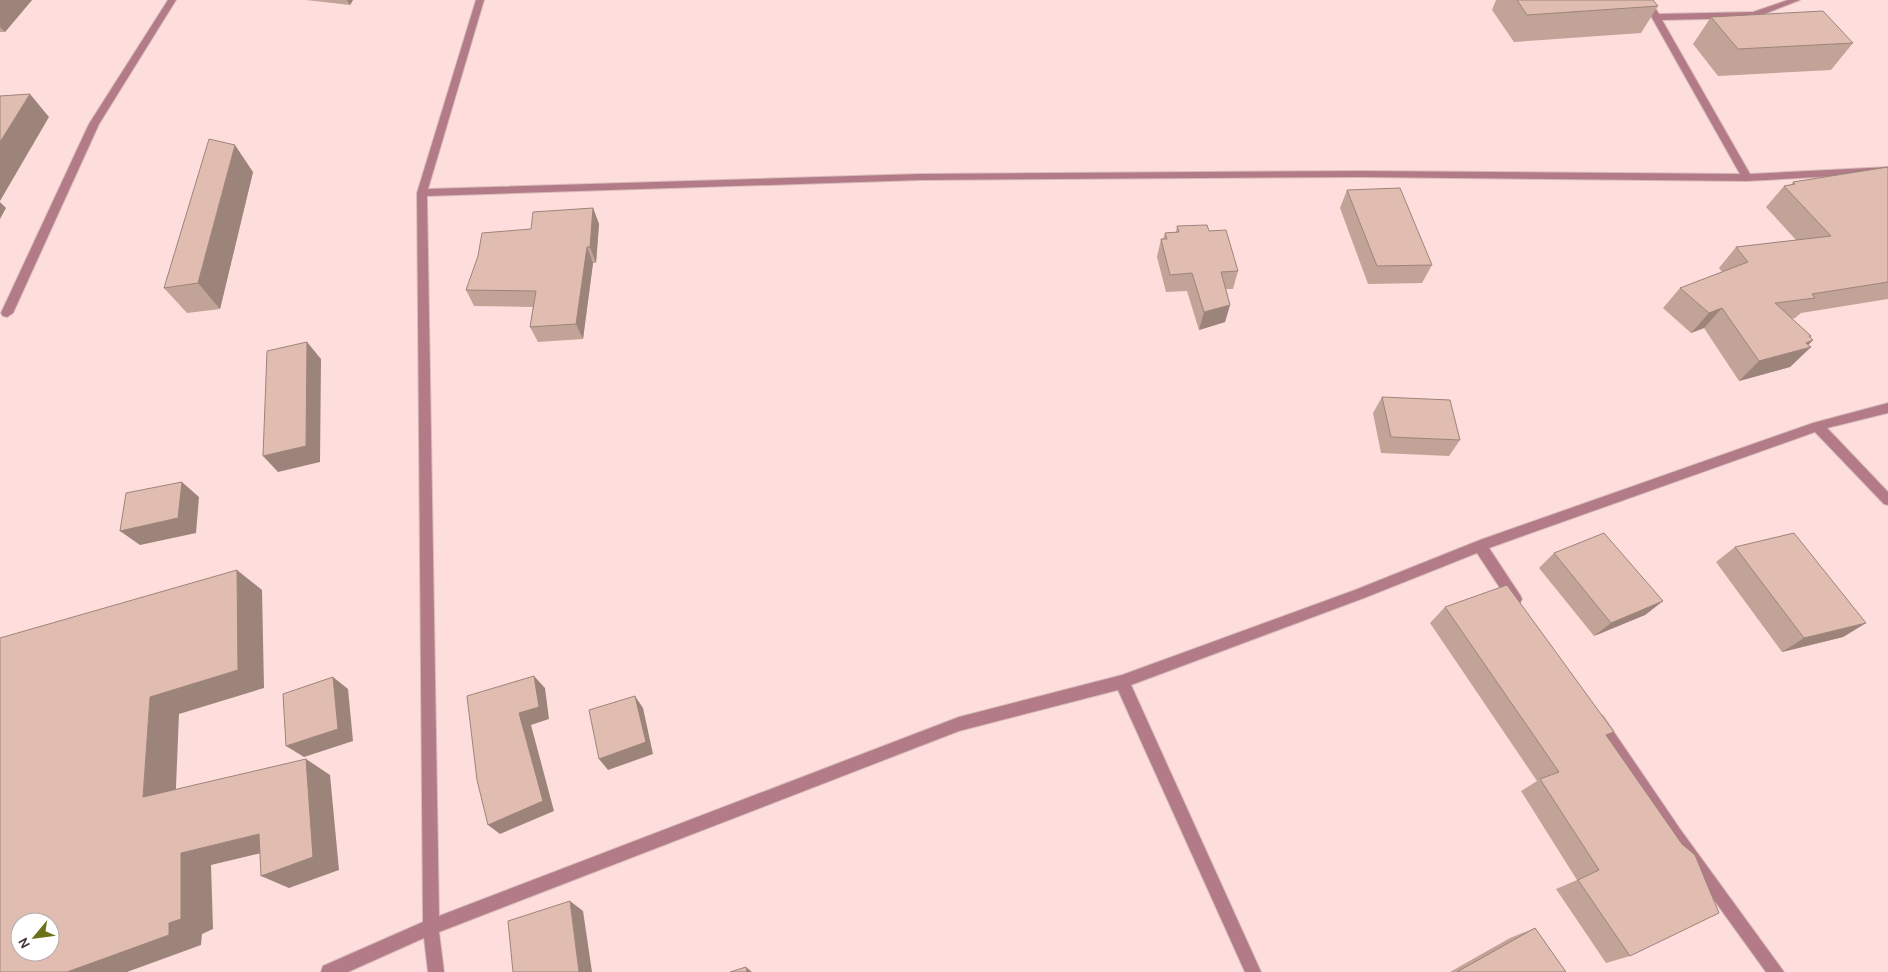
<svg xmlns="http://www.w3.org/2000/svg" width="1888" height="972" font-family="Karla,sans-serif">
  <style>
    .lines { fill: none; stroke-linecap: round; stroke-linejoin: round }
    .minor-casing { stroke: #d8bcba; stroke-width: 2 }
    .minor { fill: #b27b87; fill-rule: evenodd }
    .wall { fill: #c1a397 }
    .shaded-wall { fill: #9d847b }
    .building { fill: #e0bdb0; stroke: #9d847b; fill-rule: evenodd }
  </style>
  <rect width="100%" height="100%" fill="#fddedc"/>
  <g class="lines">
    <!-- minor casing -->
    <g class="minor-casing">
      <g id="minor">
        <polygon points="168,0 176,0 99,124 13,313 7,317 3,316 1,313 89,124"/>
        <polygon points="476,0 484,0 428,189 920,174 1360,171 1740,174 1642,0 1650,0 1659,14 1753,12 1788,0 1800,0 1754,18 1662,20 1750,174 1888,167 1888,173 1747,181 1360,177 920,180 427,196 439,916 959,717 1122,675 1355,590 1480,540 1813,423 1888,403 1888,413 1827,428 1888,492 1888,505 1884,504 1815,432 1489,548 1520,595 1522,599 1520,603 1515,605 1510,603 1477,553 1364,598 1131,685 1261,972 1245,972 1118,690 959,731 439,932 444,972 428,972 424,938 348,972 321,972 323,966 423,922 417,193"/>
        <polygon points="1598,714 1603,716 1680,829 1784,972 1766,972 1670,839 1593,726 1591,721 1593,716"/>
      </g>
    </g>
    <!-- minor -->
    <use href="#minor" class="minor"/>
  </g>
  <!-- wall -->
  <g class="wall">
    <polygon points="0,0 32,0 5,32 0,32"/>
    <polygon points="306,0 353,0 350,5"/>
    <polygon points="1496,0 1653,0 1658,6 1641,33 1514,42 1492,10"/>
    <polygon points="1711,17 1853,43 1831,70 1718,76 1693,44"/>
    <polygon points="1888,167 1888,299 1801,313 1795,318 1792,319 1811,336 1809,337 1813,340 1808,345 1811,347 1790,367 1739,381 1704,328 1691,333 1663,308 1680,288 1722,272 1719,268 1736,247 1796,240 1766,207 1784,186 1791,185 1793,182"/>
    <polygon points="253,172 220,309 187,313 164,288"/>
    <polygon points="1347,190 1432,265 1422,283 1368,284 1340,208"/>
    <polygon points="593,208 599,224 596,263 593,263 583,339 538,342 530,327 533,307 474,306 466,290 531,229"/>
    <polygon points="1177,226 1209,231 1238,271 1233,289 1226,289 1230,305 1225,322 1199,330 1187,291 1166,292 1157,257 1161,239 1163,239 1165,233 1176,232"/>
    <polygon points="1382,397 1460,440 1449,456 1381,453 1373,413"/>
    <polygon points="1735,547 1866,623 1843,637 1782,652 1716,562"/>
    <polygon points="1554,553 1663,601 1645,615 1594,636 1539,568"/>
    <polygon points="1445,607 1607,736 1630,956 1606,963 1556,889 1577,880 1521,791 1537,781 1430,623"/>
    <polygon points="1535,928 1566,972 1450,972 1510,938"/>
  </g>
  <!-- shaded-wall -->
  <g class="shaded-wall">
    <polygon points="0,0 32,0 5,32 0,27"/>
    <polygon points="347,0 353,0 350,5"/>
    <polygon points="30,94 49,117 0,201 0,142"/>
    <polygon points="235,145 253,172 220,309 198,283"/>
    <polygon points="0,202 6,208 0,219"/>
    <polygon points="593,208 599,224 596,263 590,247"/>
    <polygon points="587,247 593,263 583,339 576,324"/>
    <polygon points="1230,305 1225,322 1199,330 1204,312"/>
    <polygon points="1722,308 1704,328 1691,333 1709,313"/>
    <polygon points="1809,336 1811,336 1794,352 1806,343 1813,340 1803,350 1811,347 1790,367 1739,381 1759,361"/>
    <polygon points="307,342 321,359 320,462 278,472 263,456"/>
    <polygon points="182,482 199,497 196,533 140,545 120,531"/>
    <polygon points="237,570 262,590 264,688 179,714 175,811 143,797 150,697"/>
    <polygon points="1663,601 1645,615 1594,636 1611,623"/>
    <polygon points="1866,623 1843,637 1782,652 1804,638"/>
    <polygon points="534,676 545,688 549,719 531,725 554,811 500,834 488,825 519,713"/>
    <polygon points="333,677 348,689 353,741 304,757 286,746"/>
    <polygon points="635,696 643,708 653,754 608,770 599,759"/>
    <polygon points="306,759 330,775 339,870 289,888 261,876"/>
    <polygon points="259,834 286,847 211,865 213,929 202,934 201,945 127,972 67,972 169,923 181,853"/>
    <polygon points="570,901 583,911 592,972 579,972"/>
    <polygon points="746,967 752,972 747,972"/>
  </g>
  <!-- building -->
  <g class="building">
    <polygon points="1517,0 1653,0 1658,6 1527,15"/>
    <polygon points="1823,11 1853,43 1738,49 1711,17"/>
    <polygon points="30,94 0,142 0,96"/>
    <polygon points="209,139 235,145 198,283 164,288"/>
    <polygon points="1888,167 1888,282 1812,294 1815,298 1775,303 1811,336 1809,336 1813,340 1806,343 1811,347 1759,361 1722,308 1709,313 1680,288 1748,262 1736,247 1831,236 1784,186 1795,184 1793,182"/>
    <polygon points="1400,188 1432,265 1377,266 1347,190"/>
    <polygon points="593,208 590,247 587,247 576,324 530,327 536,291 466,290 478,256 482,233 531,229 533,212"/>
    <polygon points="1207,225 1209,231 1226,230 1238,271 1221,272 1230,305 1204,312 1192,273 1170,275 1161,239 1167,239 1165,233 1179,232 1177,226"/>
    <polygon points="307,342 306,446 263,456 267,351"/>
    <polygon points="1382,397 1450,400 1460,440 1391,437"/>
    <polygon points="182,482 178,518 120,531 126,493"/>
    <polygon points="1604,533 1663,601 1611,623 1554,553"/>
    <polygon points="1794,533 1866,623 1804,638 1735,547"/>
    <path d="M237,570l1,100 -88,27 -7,100 163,-38 7,98 -52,19 -2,-42 -78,19v66l-12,4v12l-102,37h-67v-334zM20,922h30v30h-30z"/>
    <polygon points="1507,585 1614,732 1606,735 1682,844 1695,855 1719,913 1630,956 1578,880 1599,870 1540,779 1559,772 1445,607"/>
    <polygon points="534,676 539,707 519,713 543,801 488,825 477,780 467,696"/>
    <polygon points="333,677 338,729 286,746 283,694"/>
    <polygon points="635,696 646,742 599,759 589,710"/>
    <polygon points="570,901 579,972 513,972 508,921"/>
    <polygon points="1535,928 1566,972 1457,972"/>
    <polygon points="746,967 747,972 730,972"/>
  </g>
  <!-- north arrow -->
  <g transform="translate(35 937) rotate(241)"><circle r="24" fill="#ffffff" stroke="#b4adad"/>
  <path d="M0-4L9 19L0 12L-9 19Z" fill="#6a7117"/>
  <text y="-8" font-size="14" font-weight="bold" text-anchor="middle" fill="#433332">N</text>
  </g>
</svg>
